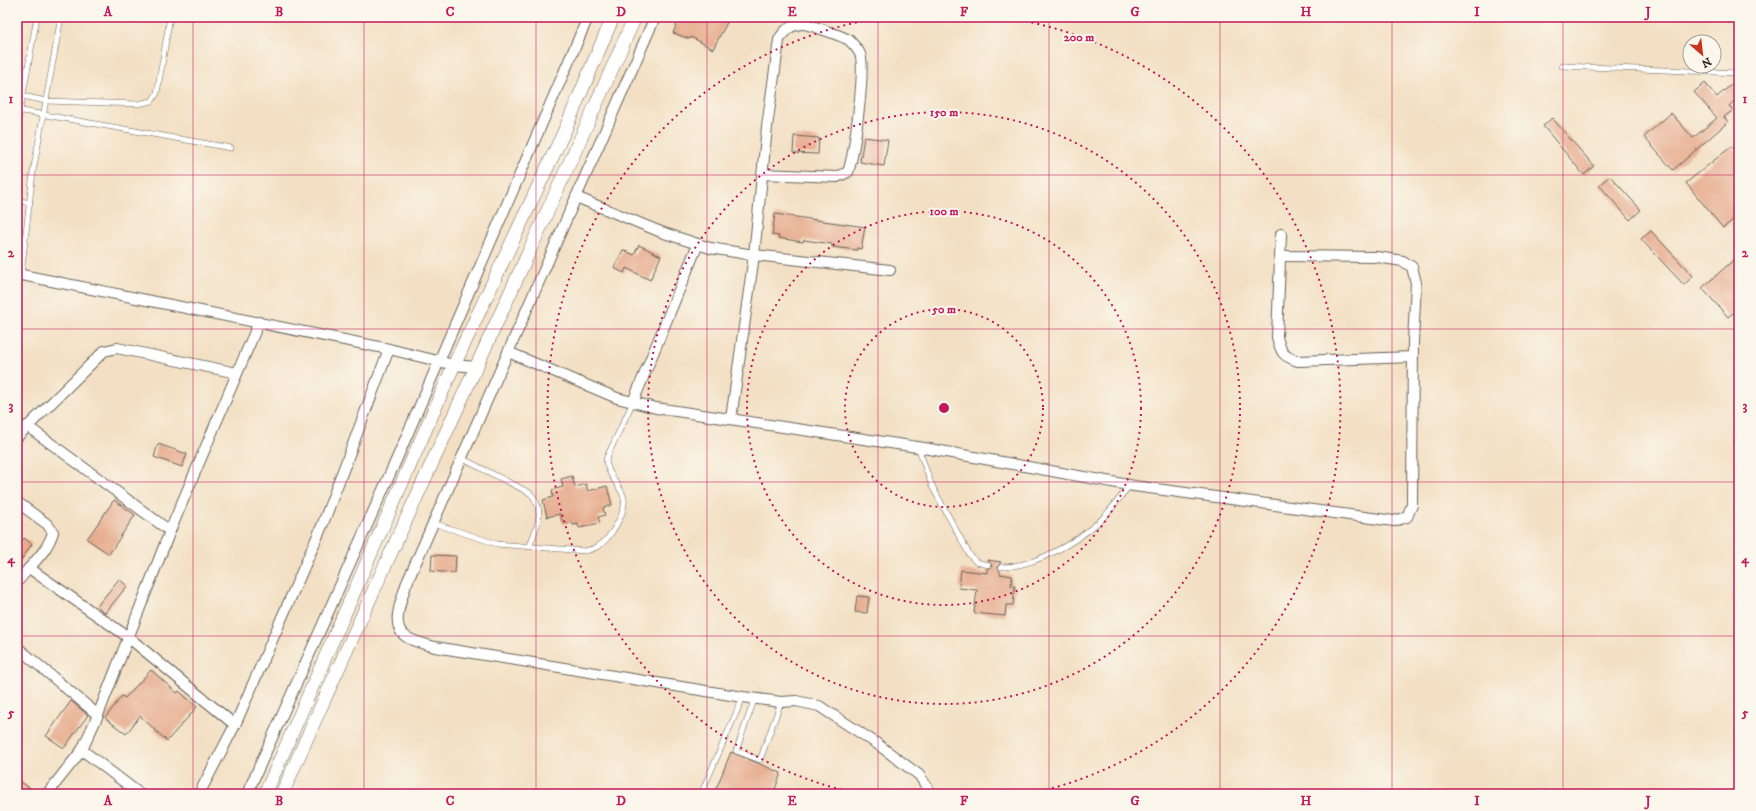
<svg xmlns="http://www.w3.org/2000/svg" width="1756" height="811" font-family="'IM FELL DW Pica',serif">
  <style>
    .building { fill: #e6aa8c }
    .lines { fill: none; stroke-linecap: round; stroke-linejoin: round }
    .service-casing { stroke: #676157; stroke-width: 6 }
    .minor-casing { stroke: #676157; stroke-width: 12 }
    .tertiary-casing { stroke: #676157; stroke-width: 14 }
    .service { stroke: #fff; stroke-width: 5 }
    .minor { stroke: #fff; stroke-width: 10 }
    .tertiary { stroke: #fff; stroke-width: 13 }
    .grid { fill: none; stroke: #c2185b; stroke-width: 1; stroke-opacity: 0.55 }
    .ring { fill: none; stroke: #c2185b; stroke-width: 2; stroke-dasharray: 2 4 }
    .centre { fill: #c2185b; stroke: #fbf7ec; stroke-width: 2 }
    .ring-label { font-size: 12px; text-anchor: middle; font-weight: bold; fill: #c2185b; stroke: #fbf7ec; stroke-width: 4; stroke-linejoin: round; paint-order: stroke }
    .neatline { fill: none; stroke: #c2185b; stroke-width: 1.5 }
    .grid-label { font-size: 13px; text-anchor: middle; font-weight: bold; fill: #c2185b }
  </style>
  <rect width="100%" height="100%" fill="#fbf7ec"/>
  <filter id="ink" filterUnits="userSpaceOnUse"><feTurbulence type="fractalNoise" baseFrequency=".025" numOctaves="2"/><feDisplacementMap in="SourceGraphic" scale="8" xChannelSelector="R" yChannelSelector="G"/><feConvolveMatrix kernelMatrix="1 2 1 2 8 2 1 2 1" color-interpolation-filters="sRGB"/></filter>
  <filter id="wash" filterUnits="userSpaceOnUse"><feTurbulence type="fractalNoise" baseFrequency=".012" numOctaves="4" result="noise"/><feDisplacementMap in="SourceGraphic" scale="16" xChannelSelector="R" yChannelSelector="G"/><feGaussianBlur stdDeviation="0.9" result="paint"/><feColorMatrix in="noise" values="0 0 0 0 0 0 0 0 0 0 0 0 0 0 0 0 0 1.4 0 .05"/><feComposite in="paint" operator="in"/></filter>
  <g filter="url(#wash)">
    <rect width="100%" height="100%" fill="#f3e0c4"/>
    <g id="blocks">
      <!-- building -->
      <g class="building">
        <polygon points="680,17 730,17 713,49 691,37 690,39 673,33"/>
        <polygon points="1705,83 1717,97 1732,84 1739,93 1739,97 1729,106 1733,110 1724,117 1728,122 1673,170 1644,137 1671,113 1693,138 1717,118 1694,92"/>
        <polygon points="1552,118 1594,166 1584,175 1543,126"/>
        <polygon points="794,136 819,138 818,154 793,153"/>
        <polygon points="864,137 888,140 884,166 860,162"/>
        <polygon points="1732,146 1739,154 1739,215 1723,228 1686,183"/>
        <polygon points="1610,176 1641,210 1630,220 1599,185"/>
        <polygon points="775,214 865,227 861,249 857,248 857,250 832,247 832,244 804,240 803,242 778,238 779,236 772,235"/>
        <polygon points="1651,231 1693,276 1684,285 1641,239"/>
        <polygon points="639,245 661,256 650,280 626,268 624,273 614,268 623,250 634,255"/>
        <polygon points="1739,255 1739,320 1733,313 1728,317 1702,288"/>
        <polygon points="158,444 187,454 182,467 154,457"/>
        <polygon points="572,476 575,487 586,484 588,491 607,486 612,505 603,508 605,515 598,517 600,523 579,528 578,524 573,525 572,522 563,524 560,514 547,517 543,500 553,497 552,490 563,487 561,479"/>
        <polygon points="114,500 135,515 109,554 87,539"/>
        <polygon points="24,538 32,544 17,566 17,548"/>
        <polygon points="432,555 456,556 455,573 431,571"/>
        <polygon points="988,560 1001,562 997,567 1000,571 1000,574 1012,576 1011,586 1015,586 1013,605 1006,605 1005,616 974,613 977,590 959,588 961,570 987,573 987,569 992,566"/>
        <polygon points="119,579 127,586 105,613 97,606"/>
        <polygon points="857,596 869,597 867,613 855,612"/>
        <polygon points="151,670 177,693 179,691 197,707 167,741 140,716 126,734 105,718 122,696 125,698"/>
        <polygon points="71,701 88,715 64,748 46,736"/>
        <polygon points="731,752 781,773 773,794 714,794"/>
        <polygon points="17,779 38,794 17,794"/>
      </g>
    </g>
  </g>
  <g filter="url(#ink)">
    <use href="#blocks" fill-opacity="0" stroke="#676157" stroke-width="1"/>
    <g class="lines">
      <!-- service casing -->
      <g class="service-casing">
        <g id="service">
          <polyline points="1562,66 1739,73"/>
          <polyline points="23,96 46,101 138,104 152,101 157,93 170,17"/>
          <polyline points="17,110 231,148"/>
          <polyline points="17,127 37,17"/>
          <polyline points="17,200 30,203"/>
          <polyline points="21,275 33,172 61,17"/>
          <polyline points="918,447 932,486 969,554 976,562 988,565"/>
          <path d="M461,458l69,35c16,16 7,35 -1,54"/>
          <path d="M433,523l64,21 88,7c4,-1 8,-2 12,-4 13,-7 32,-38 26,-52 -5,-12 -17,-23 -17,-36l27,-57"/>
          <path d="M1001,567c34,0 76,-25 101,-48 10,-10 19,-23 28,-34"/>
          <polyline points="755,698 736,751 760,760 781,702"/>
          <polyline points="701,794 743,697"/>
        </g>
      </g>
      <!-- minor casing -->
      <g class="minor-casing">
        <g id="minor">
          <path d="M655,17l-249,568c-4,14 -16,40 -1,51 8,6 20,8 30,11l308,50 38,5 15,-1 23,5 57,37 43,32 8,12 2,7"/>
          <polyline points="576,197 661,232 710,248 754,255 890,270"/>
          <path d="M1281,234l-4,103c4,15 5,19 21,24l115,-4"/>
          <polyline points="17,274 389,349 454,365 476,367"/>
          <polyline points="508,352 617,398 656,408 924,448 1134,486 1394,521 1407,517 1412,505 1413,342 1416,283 1412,267 1403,261 1377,257 1280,256"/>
          <polyline points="633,402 698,244"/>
          <path d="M731,419l23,-164 13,-128 12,-87c4,-9 13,-16 24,-16 6,0 41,13 46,16 4,4 9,9 11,14 6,14 -6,102 -12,118l-11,5 -75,-3"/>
          <polyline points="27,426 170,531"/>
          <polyline points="17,437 104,351 117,348 237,373"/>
          <path d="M17,502l30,22 6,8c-5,19 -23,34 -36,50"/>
          <polyline points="29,568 128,637 235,725"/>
          <polyline points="17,647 98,715"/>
          <polyline points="82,750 98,715 170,531 259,322"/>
          <polyline points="47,794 82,750 140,794"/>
          <polyline points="199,794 235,725 322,526 389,349"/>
          <polyline points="247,794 398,456 588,17"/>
        </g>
      </g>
      <!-- tertiary casing -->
      <g class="tertiary-casing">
        <g id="tertiary">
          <polyline points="265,794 454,365 564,132 613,17"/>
          <path d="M282,794c115,-260 238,-517 353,-777"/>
        </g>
      </g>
      <!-- service -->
      <use href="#service" class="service"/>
      <!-- minor -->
      <use href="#minor" class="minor"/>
      <!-- tertiary -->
      <use href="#tertiary" class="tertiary"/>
    </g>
  </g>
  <!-- grid -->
  <path class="grid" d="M193,17v777M364,17v777M536,17v777M707,17v777M878,17v777M1049,17v777M1220,17v777M1392,17v777M1563,17v777M17,175h1722M17,329h1722M17,482h1722M17,636h1722"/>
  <!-- distance rings -->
  <g class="ring">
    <circle cx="944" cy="408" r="99"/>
    <circle cx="944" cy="408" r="197"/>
    <circle cx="944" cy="408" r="296"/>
    <path d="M859 794A395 395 0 0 1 886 17M1002 17A395 395 0 0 1 1029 794"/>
  </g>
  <circle cx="944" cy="408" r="6" class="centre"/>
  <g class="ring-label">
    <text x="1079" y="41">200 m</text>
    <text x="944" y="116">150 m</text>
    <text x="944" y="215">100 m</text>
    <text x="944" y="313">50 m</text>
  </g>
  <!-- margin -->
  <rect width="1756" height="811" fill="none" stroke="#fbf7ec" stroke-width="44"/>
  <!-- north arrow -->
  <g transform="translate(1702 54) rotate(152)"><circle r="19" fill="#fbf7ec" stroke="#a29f99"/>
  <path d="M0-3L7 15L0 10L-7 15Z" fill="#c8321e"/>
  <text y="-6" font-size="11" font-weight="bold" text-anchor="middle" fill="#1c1c1c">N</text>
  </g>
  <rect x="22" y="22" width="1712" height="767" class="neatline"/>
  <g class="grid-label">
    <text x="108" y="16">A</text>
    <text x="279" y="16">B</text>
    <text x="450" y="16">C</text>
    <text x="621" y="16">D</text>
    <text x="792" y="16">E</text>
    <text x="964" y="16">F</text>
    <text x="1135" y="16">G</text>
    <text x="1306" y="16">H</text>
    <text x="1477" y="16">I</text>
    <text x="1648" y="16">J</text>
    <text x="11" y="103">1</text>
    <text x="1745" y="103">1</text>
    <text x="11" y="257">2</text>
    <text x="1745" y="257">2</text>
    <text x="11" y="410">3</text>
    <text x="1745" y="410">3</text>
    <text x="11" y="563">4</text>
    <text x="1745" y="563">4</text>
    <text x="11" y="717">5</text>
    <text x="1745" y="717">5</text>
    <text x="108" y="805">A</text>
    <text x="279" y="805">B</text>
    <text x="450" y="805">C</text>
    <text x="621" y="805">D</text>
    <text x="792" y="805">E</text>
    <text x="964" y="805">F</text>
    <text x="1135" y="805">G</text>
    <text x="1306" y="805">H</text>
    <text x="1477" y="805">I</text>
    <text x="1648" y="805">J</text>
  </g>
</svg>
